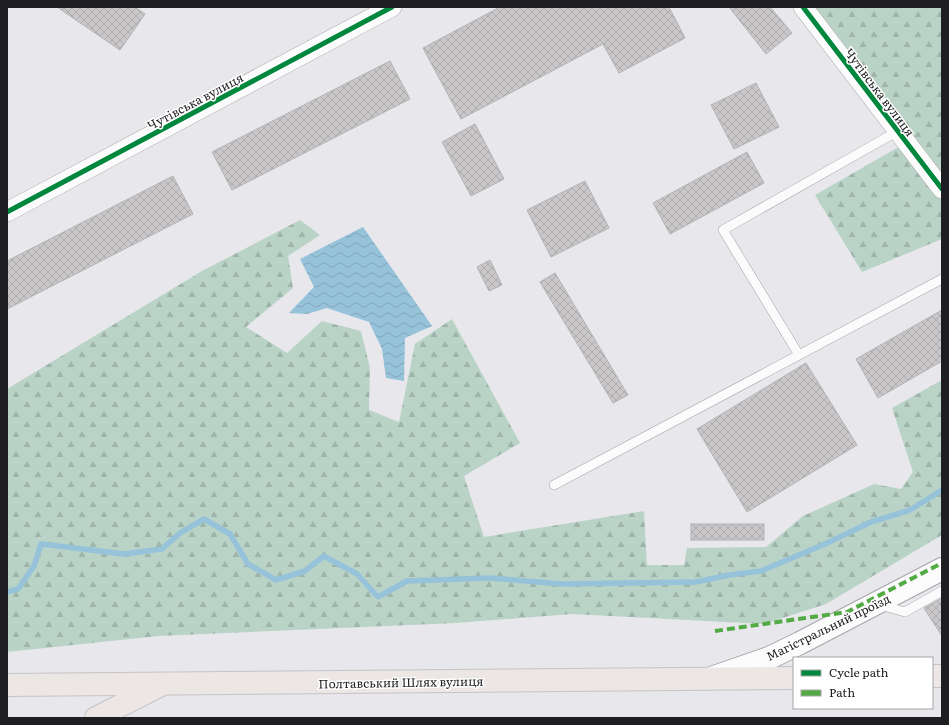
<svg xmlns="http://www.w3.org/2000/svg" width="949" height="725" font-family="Literata,serif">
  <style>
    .forest { fill: url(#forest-firs) }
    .water { fill: url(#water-waves) }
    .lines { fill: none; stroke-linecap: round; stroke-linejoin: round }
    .stream { stroke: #96c2da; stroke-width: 5.5 }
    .building { fill: url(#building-cross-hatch); stroke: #b4b2b4 }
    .lane-casing { stroke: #a6a6aa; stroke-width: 10 }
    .street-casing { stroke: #a6a6aa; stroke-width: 20 }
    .secondary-casing { stroke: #a6a6aa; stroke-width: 24 }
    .primary-casing { stroke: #c5c5c7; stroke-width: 24 }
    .lane { stroke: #fbfbfc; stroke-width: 9 }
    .street { stroke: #fbfbfc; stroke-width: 19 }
    .secondary { stroke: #fbfbfc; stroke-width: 22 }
    .primary { stroke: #ece6e5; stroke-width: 22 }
    .quiet { stroke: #52aa43; stroke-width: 4; stroke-dasharray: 8 4; stroke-linecap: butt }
    .cycleway-casing { stroke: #fff; stroke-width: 8 }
    .cycleway { stroke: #00873e; stroke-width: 5 }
    .labels { text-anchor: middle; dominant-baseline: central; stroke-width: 3; stroke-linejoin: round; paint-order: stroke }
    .street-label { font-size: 12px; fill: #1e1e22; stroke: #fff }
  </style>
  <defs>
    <pattern id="forest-firs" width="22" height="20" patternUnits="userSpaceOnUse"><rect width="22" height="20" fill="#bad3c7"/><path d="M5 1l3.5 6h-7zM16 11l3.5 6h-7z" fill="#9fb5ab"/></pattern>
    <pattern id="water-waves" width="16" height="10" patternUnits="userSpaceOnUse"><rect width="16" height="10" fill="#96c2da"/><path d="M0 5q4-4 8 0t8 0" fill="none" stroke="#81a6bb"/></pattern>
    <pattern id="building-cross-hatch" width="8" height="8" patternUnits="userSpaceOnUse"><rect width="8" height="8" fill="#c9c7c8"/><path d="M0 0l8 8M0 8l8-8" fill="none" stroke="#acaaac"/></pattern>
  </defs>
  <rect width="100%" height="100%" fill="#e7e7ec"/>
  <!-- forest -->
  <g class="forest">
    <polygon points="802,7 942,7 942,239 862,272 815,195 909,141"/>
    <polygon points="300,220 320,235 288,256 293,288 246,327 287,353 322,321 361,331 370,368 369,410 399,422 415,344 452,319 520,443 464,476 484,537 644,511 647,565 684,565 687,548 766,547 803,516 874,484 901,489 913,472 892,408 942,380 942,535 826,604 764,624 572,614 456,623 158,636 7,652 7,389 202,271"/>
  </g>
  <!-- water -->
  <polygon class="water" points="363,227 432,326 405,338 404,381 386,378 382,349 369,322 327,308 307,314 289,313 314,287 300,259"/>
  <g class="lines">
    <!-- stream -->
    <polyline class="stream" points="7,592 18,589 34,566 41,544 124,554 162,549 180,533 204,519 230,534 248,564 276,580 305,571 324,556 357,574 378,597 407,581 491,578 561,584 696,582 729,575 761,571 825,544 871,522 910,510 942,490"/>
  </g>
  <!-- building -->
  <g class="building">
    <polygon points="57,7 135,7 145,14 120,50"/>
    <polygon points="500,7 669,7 685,38 619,73 603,44 461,119 423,48"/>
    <polygon points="729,7 770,7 792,33 766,54"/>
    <polygon points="390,61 410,99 232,190 212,152"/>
    <polygon points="756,83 779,127 734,149 711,105"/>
    <polygon points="475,124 504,179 471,196 442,142"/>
    <polygon points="747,152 764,183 670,234 653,203"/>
    <polygon points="173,176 193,214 7,309 7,261"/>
    <polygon points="585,181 609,228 551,257 527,210"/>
    <polygon points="490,260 502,285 489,291 477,267"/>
    <polygon points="555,273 628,395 613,403 540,282"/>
    <polygon points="942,310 942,361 878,398 856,359"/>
    <polygon points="806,363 857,445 747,512 697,429"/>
    <rect x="691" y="524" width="73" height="16"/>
    <polygon points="942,598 942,636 924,608"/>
  </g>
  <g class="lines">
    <!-- lane casing -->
    <g class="lane-casing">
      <g id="lane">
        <polyline points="799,355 723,230 898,131"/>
        <polyline points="554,485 942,279"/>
        <polyline points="880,605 905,612 942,591"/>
      </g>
    </g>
    <!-- street casing -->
    <g class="street-casing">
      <g id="street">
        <polyline points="803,7 942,189"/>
        <polyline points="7,212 392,7"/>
      </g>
    </g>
    <!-- secondary casing -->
    <g class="secondary-casing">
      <polyline id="secondary" points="714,677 769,658 800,643 942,569"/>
    </g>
    <!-- primary casing -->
    <g class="primary-casing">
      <g id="primary">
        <polyline points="932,676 942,676"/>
        <polyline points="7,685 794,678"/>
        <polyline points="96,718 159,686"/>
      </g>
    </g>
    <!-- lane -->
    <use href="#lane" class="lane"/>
    <!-- street -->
    <use href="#street" class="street"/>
    <!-- secondary -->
    <use href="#secondary" class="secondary"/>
    <!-- primary -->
    <use href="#primary" class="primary"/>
    <!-- quiet -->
    <polyline class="quiet" points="715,631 847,612 942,563"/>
    <!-- cycleway casing -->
    <g class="cycleway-casing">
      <g id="cycleway">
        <polyline points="803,7 942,189"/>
        <polyline points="7,212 392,7"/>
      </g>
    </g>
    <!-- cycleway -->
    <use href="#cycleway" class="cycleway"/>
  </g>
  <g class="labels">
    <!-- street labels -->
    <g class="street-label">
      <text transform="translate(880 92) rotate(53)">Чутівська вулиця</text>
      <text transform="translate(195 101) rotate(-28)">Чутівська вулиця</text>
      <text transform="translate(828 627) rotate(-26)">Магістральний проїзд</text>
      <text transform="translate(401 682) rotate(-1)">Полтавський Шлях вулиця</text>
    </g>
  </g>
  <!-- border -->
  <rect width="949" height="725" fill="none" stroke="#1e1e22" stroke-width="16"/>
  <!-- legend -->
  <rect x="793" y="657" width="140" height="52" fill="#ffffff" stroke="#a5a5a7"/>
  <rect x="801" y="670" width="20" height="6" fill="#00873e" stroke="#a5a5a7"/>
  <text x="829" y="677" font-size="12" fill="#1e1e22">Cycle path</text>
  <rect x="801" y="690" width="20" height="6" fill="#52aa43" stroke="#a5a5a7"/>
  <text x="829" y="697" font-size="12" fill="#1e1e22">Path</text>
</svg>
